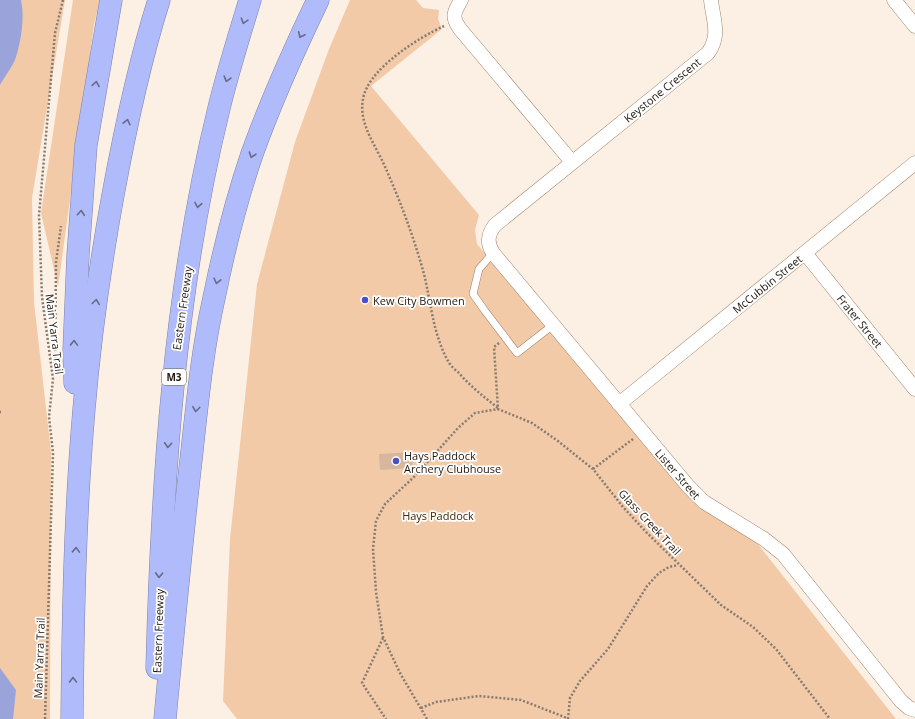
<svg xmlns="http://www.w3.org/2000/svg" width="915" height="719" font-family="'Open Sans',sans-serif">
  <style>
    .green { fill: #f2caa8 }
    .water { fill: #9aa4db }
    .building { fill: #d6b79d }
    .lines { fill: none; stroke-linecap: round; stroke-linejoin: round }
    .service-casing { stroke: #a0836a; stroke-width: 8 }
    .minor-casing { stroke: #a0836a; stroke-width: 15 }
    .motorway-casing { stroke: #7e82a8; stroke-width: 23 }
    .path { stroke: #867b71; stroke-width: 2.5; stroke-dasharray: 2 2; stroke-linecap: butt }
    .service { stroke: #fff; stroke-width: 7 }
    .minor { stroke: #fff; stroke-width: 14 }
    .motorway { stroke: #afbbfb; stroke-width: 22 }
    .oneway { stroke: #696a85 }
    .poi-dot { fill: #4b4fc5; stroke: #fff; stroke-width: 1.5 }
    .labels { text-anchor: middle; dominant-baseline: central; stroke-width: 3.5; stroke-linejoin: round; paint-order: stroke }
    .shield { fill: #fff; stroke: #655d57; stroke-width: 1 }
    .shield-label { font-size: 10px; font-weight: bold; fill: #23180f }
    .street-label { font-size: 11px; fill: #23180f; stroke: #fff }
    .poi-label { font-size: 11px; fill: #23180f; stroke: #fff; text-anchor: start }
    .park-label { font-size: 11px; fill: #452502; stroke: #fff }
  </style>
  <rect width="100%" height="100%" fill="#fcf0e5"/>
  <!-- green -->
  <g class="green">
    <polygon points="0,0 65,0 32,198 34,302 51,452 50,719 0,719"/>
    <polygon points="73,0 100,0 94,25 58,287 41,213"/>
    <polygon points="350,0 416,0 423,8 439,10 438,19 442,29 371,86 479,215 475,230 477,244 693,502 754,539 896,719 237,719 223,701 230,539 257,284 295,142 329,49"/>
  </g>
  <!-- water -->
  <g class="water">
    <path d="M0,0h21c4,17 0,41 -5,57 -3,9 -11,19 -16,28z"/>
    <polygon points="0,668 16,690 13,719 0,719"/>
  </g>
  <!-- building -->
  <polygon class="building" points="412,452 413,468 380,470 379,454"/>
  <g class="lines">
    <!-- service casing -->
    <g class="service-casing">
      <polyline id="service" points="493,253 479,269 473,294 485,311 517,353 553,325"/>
    </g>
    <!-- minor casing -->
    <g class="minor-casing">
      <g id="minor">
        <path d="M461,0c-7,13 -10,16 -1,29l112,133"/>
        <path d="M711,0c2,20 10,35 -3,53l-213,172c-7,9 -9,17 -2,28l195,233 16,16 60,37 19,15 118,147 8,7 6,2"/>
        <polyline points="894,0 915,26"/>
        <polyline points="805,253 915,389"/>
        <polyline points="619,404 915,163"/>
      </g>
    </g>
    <!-- motorway casing -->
    <g class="motorway-casing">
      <g id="motorway">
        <polyline points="75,383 74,350 78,255 86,145 111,0"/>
        <path d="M157,668c5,-188 17,-377 62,-560 9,-37 20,-72 31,-108"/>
        <path d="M72,719c1,-103 3,-207 12,-310 6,-72 16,-143 29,-214 12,-65 26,-132 46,-195"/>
        <path d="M165,719c8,-86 16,-173 26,-259 6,-54 11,-109 23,-162 10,-49 22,-97 38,-144 19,-53 42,-104 66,-154"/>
      </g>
    </g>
    <!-- path -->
    <g class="path">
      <path d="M444,26c-26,12 -76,43 -81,73 -5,25 14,48 23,70 15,34 28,69 38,105 7,29 9,60 24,87 2,4 6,8 10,11 12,14 26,25 40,36"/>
      <polyline points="499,343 494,347 498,409 532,423 558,441 593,469 623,507 647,533 721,605 753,627 776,649 830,719"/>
      <polyline points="54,375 55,360 56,262 61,226"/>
      <polyline points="0,412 1,412"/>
      <polyline points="593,469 633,439"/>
      <polyline points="383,638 362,683 386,719"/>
      <polyline points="421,708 436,702 479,696 521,700 567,718"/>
      <polyline points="45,719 53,453 49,417 53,379 42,297 39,215 55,33 63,0"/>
      <polyline points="427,719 400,673 383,637 376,592 373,549 376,521 385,504 415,476 458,428 475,413 498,409"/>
      <polyline points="568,719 570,698 580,681 608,649 647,586 659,573 669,567 678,565"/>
    </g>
    <!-- service -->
    <use href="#service" class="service"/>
    <!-- minor -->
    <use href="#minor" class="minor"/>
    <!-- motorway -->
    <use href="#motorway" class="motorway"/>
  </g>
  <!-- one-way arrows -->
  <defs><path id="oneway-chevron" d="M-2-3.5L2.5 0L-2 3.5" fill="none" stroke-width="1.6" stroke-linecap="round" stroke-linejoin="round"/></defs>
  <g class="oneway">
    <use href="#oneway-chevron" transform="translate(244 21) rotate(108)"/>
    <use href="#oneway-chevron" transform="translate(301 35) rotate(115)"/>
    <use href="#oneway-chevron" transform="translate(227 79) rotate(106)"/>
    <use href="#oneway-chevron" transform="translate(96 84) rotate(-81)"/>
    <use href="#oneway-chevron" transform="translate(127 122) rotate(-77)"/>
    <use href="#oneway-chevron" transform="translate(252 155) rotate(109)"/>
    <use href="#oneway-chevron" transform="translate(198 205) rotate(100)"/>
    <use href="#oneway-chevron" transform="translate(81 213) rotate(-85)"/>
    <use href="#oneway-chevron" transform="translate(217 281) rotate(103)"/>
    <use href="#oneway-chevron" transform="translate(96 302) rotate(-82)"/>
    <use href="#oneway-chevron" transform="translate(74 343) rotate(-88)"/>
    <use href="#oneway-chevron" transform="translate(196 409) rotate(97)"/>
    <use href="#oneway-chevron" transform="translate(168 445) rotate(94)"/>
    <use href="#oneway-chevron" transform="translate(76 550) rotate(-88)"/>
    <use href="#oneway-chevron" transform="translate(159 575) rotate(93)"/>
    <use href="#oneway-chevron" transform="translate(73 680) rotate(-90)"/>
  </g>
  <!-- markers -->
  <g class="poi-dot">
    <circle cx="365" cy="300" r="4"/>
    <circle cx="396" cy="461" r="4"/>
  </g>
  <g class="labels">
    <!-- shield labels -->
    <rect class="shield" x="162" y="369" width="24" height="16" rx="3"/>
    <g class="shield-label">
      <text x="174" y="377">M3</text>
    </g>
    <!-- street labels -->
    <g class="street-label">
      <text transform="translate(662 90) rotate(-39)">Keystone Crescent</text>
      <text transform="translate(767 284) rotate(-39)">McCubbin Street</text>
      <text transform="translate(182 308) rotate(-82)">Eastern Freeway</text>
      <text transform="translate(860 321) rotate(51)">Frater Street</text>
      <text transform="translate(55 334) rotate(83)">Main Yarra Trail</text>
      <text transform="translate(678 474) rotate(49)">Lister Street</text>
      <text transform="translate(650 522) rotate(47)">Glass Creek Trail</text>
      <text transform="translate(158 631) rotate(-88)">Eastern Freeway</text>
      <text transform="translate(39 658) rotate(-88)">Main Yarra Trail</text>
    </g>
    <!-- poi labels -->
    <g class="poi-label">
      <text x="373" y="300">Kew City Bowmen</text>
      <text x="404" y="455">Hays Paddock<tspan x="404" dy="13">Archery Clubhouse</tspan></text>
    </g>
    <!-- park labels -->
    <g class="park-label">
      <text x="438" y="515">Hays Paddock</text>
    </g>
  </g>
</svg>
